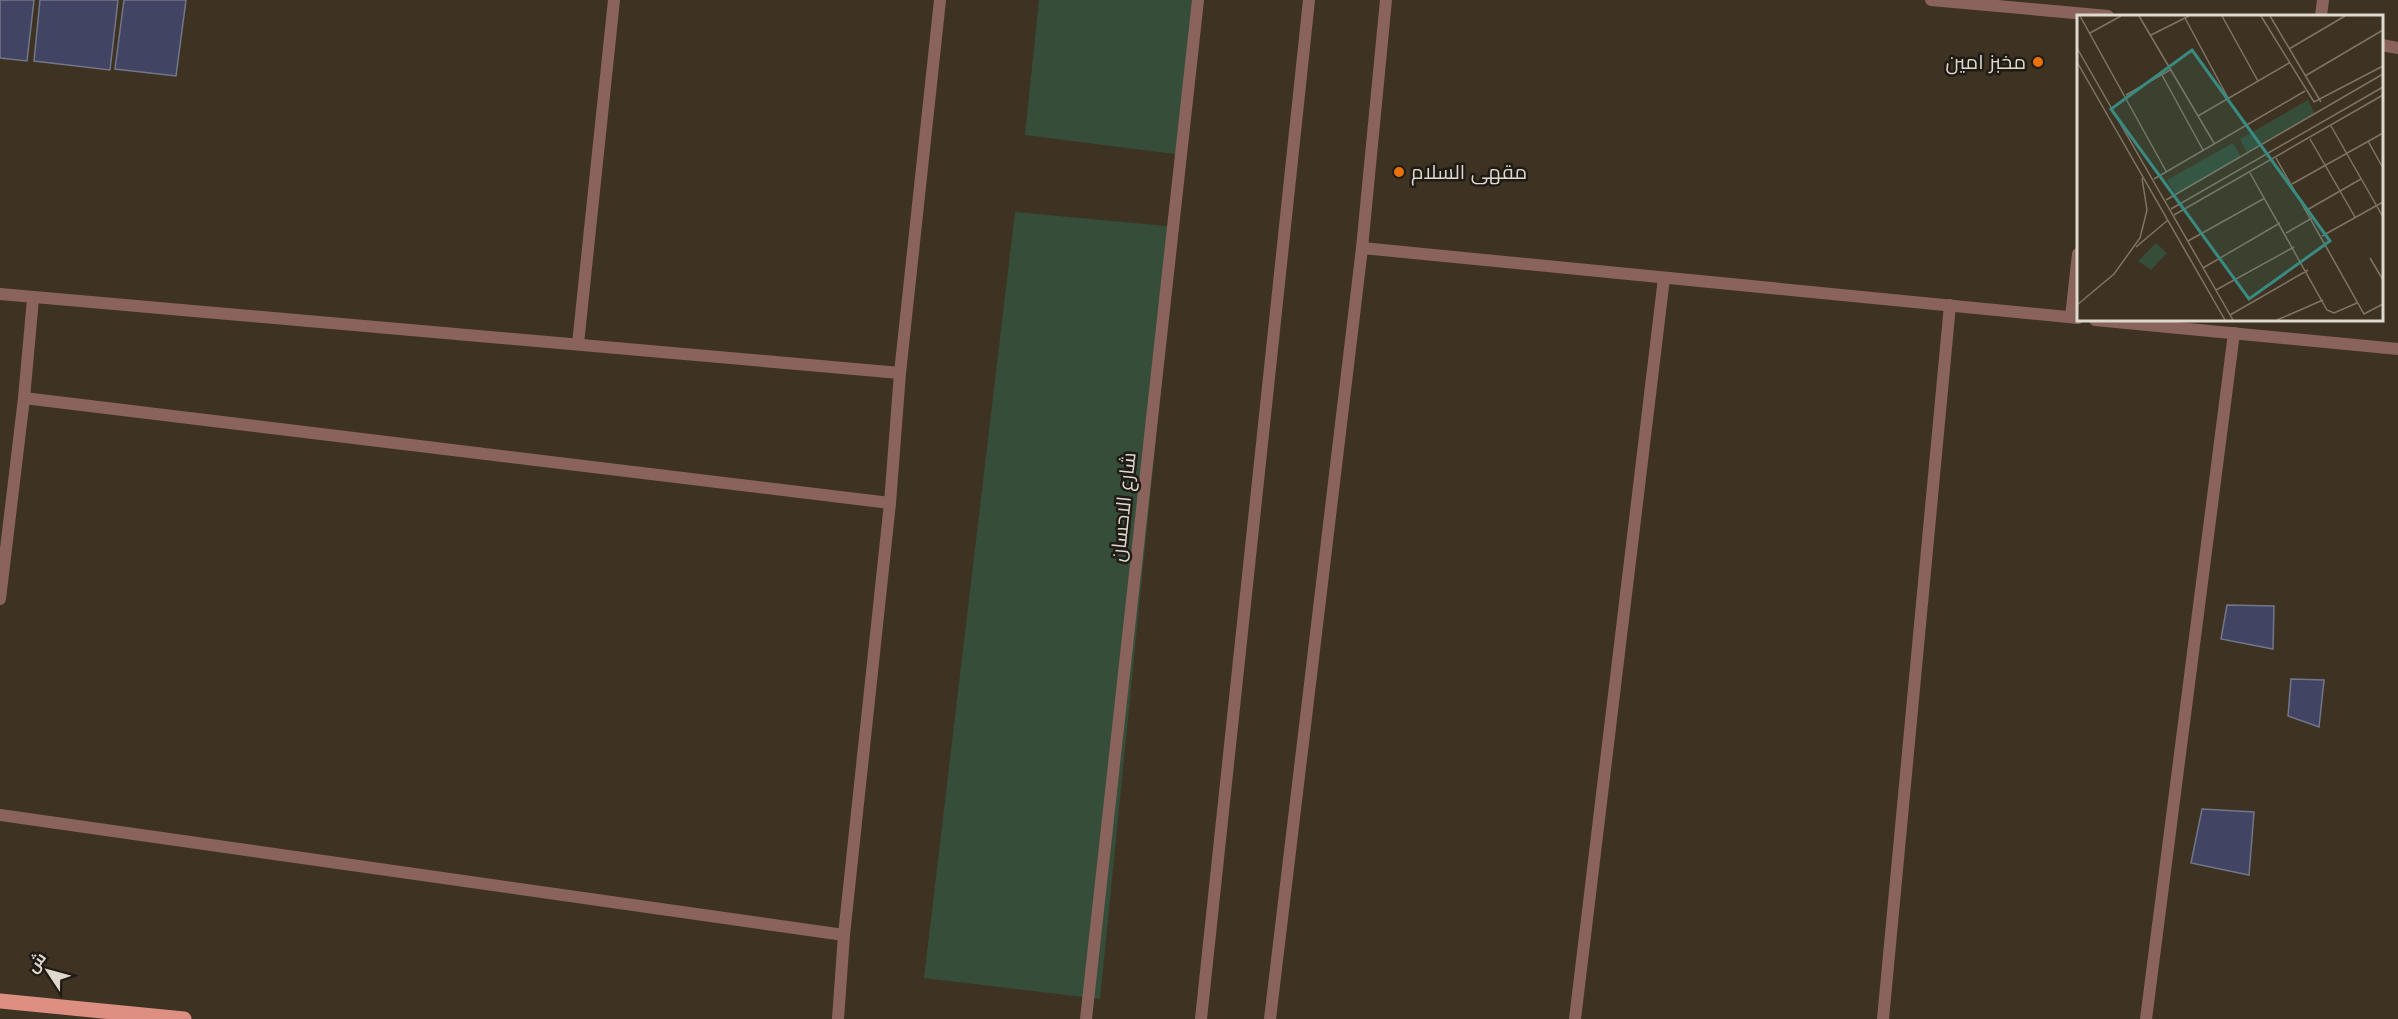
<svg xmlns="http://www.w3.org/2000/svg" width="2398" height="1019" font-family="Inter,Cairo,sans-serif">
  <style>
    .green { fill: #354d39 }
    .building { fill: #414463; stroke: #737589; stroke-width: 1.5 }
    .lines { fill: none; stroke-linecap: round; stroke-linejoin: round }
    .minor { stroke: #8a645c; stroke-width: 12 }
    .tertiary { stroke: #8a645c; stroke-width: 12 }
    .primary { stroke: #dd9082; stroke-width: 15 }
    .food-dot { fill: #e8710a; stroke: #201b14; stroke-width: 2 }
    .labels { text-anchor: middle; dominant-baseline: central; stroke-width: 5; stroke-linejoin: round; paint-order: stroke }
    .poi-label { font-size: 20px; fill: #dfd8ce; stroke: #201b14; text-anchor: end }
    .street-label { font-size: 20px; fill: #dfd8ce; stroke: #201b14 }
    .inset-road { fill: none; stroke: #7e7567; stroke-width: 1.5 }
    .view { fill: #398a81; fill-opacity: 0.15; stroke: #398a81; stroke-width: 3 }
    .inset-edge { fill: none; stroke: #dfd8ce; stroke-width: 3 }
  </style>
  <rect width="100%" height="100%" fill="#3e3322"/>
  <!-- green -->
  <g class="green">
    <polygon points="1039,0 1198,0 1182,155 1025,135"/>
    <polygon points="1015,212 1177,227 1100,999 924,978"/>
  </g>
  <!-- building -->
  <g class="building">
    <polygon points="0,0 34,0 27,61 0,58"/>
    <polygon points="40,0 118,0 110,70 34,61"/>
    <polygon points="124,0 186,0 176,76 115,69"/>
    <polygon points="2227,605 2274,606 2273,649 2221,639"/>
    <polygon points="2291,679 2324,680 2319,727 2288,716"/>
    <polygon points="2202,809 2254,812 2249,875 2191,863"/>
  </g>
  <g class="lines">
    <!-- minor -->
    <g class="minor">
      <polyline points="1931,0 2108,16"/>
      <polyline points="2321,16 2323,0"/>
      <polyline points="2382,45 2398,48"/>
      <polyline points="1362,248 2078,318"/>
      <polyline points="0,294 900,373"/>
      <polyline points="2071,317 2078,254"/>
      <polyline points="2095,320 2398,349"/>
      <polyline points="578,344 614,0"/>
      <polyline points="24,398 890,503"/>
      <polyline points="0,599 24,398 33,299"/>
      <polyline points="0,815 844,935"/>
      <polyline points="838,1019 844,935 890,503 900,373 940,0"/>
      <polyline points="1270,1019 1362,248 1386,0"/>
      <polyline points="1575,1019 1664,278"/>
      <polyline points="1883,1019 1950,305"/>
      <polyline points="2146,1019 2234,333"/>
    </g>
    <!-- tertiary -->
    <g class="tertiary">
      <polyline points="1086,1019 1198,0"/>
      <polyline points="1201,1019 1309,0"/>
    </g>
    <!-- primary -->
    <polyline class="primary" points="0,1001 184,1019"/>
  </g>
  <!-- markers -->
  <g class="food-dot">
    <circle cx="2038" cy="62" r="6"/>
    <circle cx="1399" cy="172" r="6"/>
  </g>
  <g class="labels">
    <!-- poi labels -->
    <g class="poi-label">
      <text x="2026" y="62">مخبز امين</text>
      <text x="1411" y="172" text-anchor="start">مقهى السلام</text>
    </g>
    <!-- street labels -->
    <g class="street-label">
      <text transform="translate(1123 507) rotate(-84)">شارع الاحسان</text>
    </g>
  </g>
  <!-- overview -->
  <g transform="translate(2077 15)">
    <rect width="306" height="306" fill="#3e3322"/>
    <path d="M231,85l7,14 -68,39 -7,-14zM156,128l8,14 -65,38 -9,-15zM79,228l11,10 -16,17 -13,-9z" fill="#354d39"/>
    <path class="inset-road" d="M3,1l86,155M62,1l75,127M145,1l36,65M184,1l53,86 69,-36M193,1l51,86M108,3l43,80M13,18l31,-17M74,20l38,-19M0,33l156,272M212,34l56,-33M0,47l148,258M85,60l41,75M228,61l78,-46M49,80l44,-25M121,101l91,-53M254,111l52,91M233,124l45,78M291,126l15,27M199,143l88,156 19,-10M173,158l77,137 7,3 23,-10M77,164l151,-88M215,169l91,-51M89,185l217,-126M94,194l212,-122M230,195l54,-31M97,200l209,-120M209,218l26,-15M245,221l61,-34M111,226l77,-43M59,232l32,-27M293,243l13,22M126,253l77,-45M139,275l78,-43M0,290l37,-31 26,-36 7,-28 -5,-32M153,300l78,-45M200,305l46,-20"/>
    <path class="view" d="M115,35l138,191 -81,58 -138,-190z"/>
    <rect width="306" height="306" class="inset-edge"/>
  </g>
  <!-- north arrow -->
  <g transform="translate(48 971) rotate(306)" stroke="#201b14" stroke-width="4.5" paint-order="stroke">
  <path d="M0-4.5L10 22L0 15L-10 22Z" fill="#dfd8ce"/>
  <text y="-9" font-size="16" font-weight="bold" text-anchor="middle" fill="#dfd8ce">ش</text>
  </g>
</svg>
